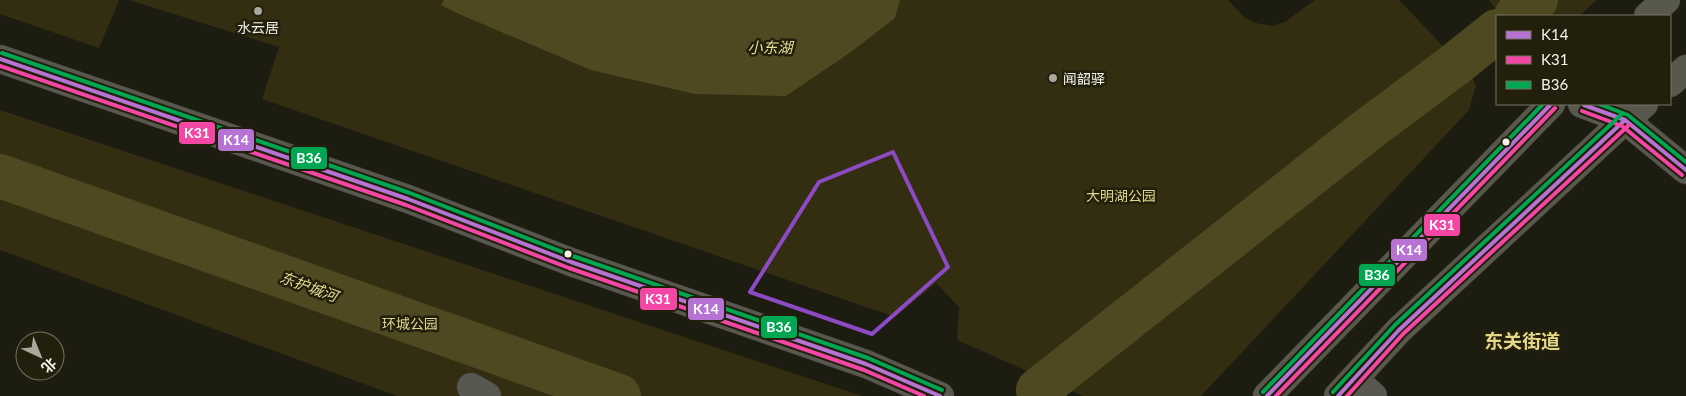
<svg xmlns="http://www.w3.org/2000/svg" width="1686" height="396" font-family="Lato,'Noto Sans SC',sans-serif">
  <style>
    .green { fill: #332e12 }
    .water { fill: #4e4921 }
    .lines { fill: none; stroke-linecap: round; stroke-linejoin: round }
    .river { stroke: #4e4921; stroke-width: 44 }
    .street-casing { stroke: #36352c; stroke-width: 29 }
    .secondary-casing { stroke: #36352c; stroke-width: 29 }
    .primary-casing { stroke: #36352c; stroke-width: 29 }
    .street { stroke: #585750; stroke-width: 28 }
    .secondary { stroke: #595850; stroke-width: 28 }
    .primary { stroke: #58584c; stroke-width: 28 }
    .bus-1-casing { stroke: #221f0c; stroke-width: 8 }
    .bus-2-casing { stroke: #221f0c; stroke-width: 8 }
    .bus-3-casing { stroke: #221f0c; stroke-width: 8 }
    .bus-1 { stroke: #b673d3; stroke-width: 4 }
    .bus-2 { stroke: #f346a5; stroke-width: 4 }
    .bus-3 { stroke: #00a651; stroke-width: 4 }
    .marked { fill: none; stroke: #8d4ac5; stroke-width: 4; stroke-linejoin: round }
    .poi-dot { fill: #aaa89d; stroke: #221f0c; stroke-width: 2 }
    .bus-dot { fill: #f6f4e8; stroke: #221f0c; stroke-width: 2 }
    .labels { text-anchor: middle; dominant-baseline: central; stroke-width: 5; stroke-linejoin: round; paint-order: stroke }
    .poi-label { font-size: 14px; fill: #f6f4e8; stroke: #221f0c }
    .park-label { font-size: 14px; fill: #dfd48e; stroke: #221f0c }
    .water-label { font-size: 15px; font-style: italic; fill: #e7dc96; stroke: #221f0c }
    .district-label { font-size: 19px; font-weight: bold; fill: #e4d789; stroke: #221f0c }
    .line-badge { stroke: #221f0c; stroke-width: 2 }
    .badge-label { font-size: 14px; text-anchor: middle; font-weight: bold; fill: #fff }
  </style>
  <rect width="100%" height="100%" fill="#1d1c11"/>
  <!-- green -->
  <g class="green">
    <polygon points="0,0 119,0 99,48 0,14"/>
    <polygon points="129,0 1228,0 1245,18 1256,23 1272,26 1285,22 1315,0 1399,0 1444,47 1469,71 1476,85 1469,110 1201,396 1083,396 957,340 959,307 936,283 895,317 262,99 279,47"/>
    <polygon points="1489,0 1597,0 1579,16 1501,16"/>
    <polygon points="0,110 862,396 397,396 0,250"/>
  </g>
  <!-- water -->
  <polygon class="water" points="444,0 900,0 895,18 851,52 786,96 695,94 591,70 459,14 441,5"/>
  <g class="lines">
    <!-- river -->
    <g class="river">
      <polyline points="1516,16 1536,0"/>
      <polyline points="0,176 619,396"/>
      <polyline points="1038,390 1366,131 1453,66 1497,31"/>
    </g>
    <!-- street casing -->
    <g class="street-casing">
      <g id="street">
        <polyline points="1354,379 1373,396"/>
        <polyline points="471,387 487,396"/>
      </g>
    </g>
    <!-- secondary casing -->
    <g class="secondary-casing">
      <g id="secondary">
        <polyline points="0,59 408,199 571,262 866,364 940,396"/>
        <polyline points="1582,104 1625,120 1686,170"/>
      </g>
    </g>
    <!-- primary casing -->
    <g class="primary-casing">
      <g id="primary">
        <polyline points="1648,16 1666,0"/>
        <polyline points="1670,83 1686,69"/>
        <polyline points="1267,396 1551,104"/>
        <polyline points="1338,396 1399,330 1625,120 1644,104"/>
      </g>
    </g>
    <!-- street -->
    <use href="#street" class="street"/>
    <!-- secondary -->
    <use href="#secondary" class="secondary"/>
    <!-- primary -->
    <use href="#primary" class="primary"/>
    <!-- bus-1 casing -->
    <g class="bus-1-casing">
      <g id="bus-1">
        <polyline points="0,59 408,199 571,262 866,364 940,396"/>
        <polyline points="1584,105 1625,120 1686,170"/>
        <polyline points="1267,396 1551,104"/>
        <polyline points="1338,396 1399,330 1625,120"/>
      </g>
    </g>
    <!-- bus-2 casing -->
    <g class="bus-2-casing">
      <g id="bus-2">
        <polyline points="0,66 406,205 569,268 864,370 924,396"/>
        <polyline points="1582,111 1622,126 1682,175"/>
        <polyline points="1276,396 1555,108"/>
        <polyline points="1347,396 1403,334 1629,125"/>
      </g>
    </g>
    <!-- bus-3 casing -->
    <g class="bus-3-casing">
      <g id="bus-3">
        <polyline points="2,53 410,193 573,256 868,358 942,390"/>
        <polyline points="1599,104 1628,115 1686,162"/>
        <polyline points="1263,392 1543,104"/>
        <polyline points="1333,392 1395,325 1621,115"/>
      </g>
    </g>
    <!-- bus-1 -->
    <use href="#bus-1" class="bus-1"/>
    <!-- bus-2 -->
    <use href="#bus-2" class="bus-2"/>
    <!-- bus-3 -->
    <use href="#bus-3" class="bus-3"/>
  </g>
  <!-- marked area -->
  <path class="marked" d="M893,152l55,115 -76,67 -122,-42 69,-110z"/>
  <!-- markers -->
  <g class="poi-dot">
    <circle cx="258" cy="11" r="5"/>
    <circle cx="1053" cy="78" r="5"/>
  </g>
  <g class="bus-dot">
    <circle cx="1506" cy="142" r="4.5"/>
    <circle cx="568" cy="254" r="4.5"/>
  </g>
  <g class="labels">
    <!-- poi labels -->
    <g class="poi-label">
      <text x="258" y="27">水云居</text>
      <text x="1063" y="78" text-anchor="start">闻韶驿</text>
    </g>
    <!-- park labels -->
    <g class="park-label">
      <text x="1121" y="195">大明湖公园</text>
      <text x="410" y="323">环城公园</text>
    </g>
    <!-- water labels -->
    <g class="water-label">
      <text x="770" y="47">小东湖</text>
      <text transform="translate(309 286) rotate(20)">东护城河</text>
    </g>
    <!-- district labels -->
    <g class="district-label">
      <text x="1522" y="340">东关街道</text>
    </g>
  </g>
  <g class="line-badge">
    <rect x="178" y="121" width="38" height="24" rx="5" fill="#f346a5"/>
    <rect x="217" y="128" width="38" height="24" rx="5" fill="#b673d3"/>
    <rect x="290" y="146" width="38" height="24" rx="5" fill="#00a651"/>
    <rect x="1423" y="213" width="38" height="24" rx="5" fill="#f346a5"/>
    <rect x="1390" y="238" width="38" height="24" rx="5" fill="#b673d3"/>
    <rect x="1358" y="263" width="38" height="24" rx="5" fill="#00a651"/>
    <rect x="639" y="287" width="39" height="24" rx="5" fill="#f346a5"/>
    <rect x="687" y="297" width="38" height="24" rx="5" fill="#b673d3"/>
    <rect x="760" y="315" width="38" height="24" rx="5" fill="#00a651"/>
  </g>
  <g class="badge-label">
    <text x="197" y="138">K31</text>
    <text x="236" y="145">K14</text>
    <text x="309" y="163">B36</text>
    <text x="1442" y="230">K31</text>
    <text x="1409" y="255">K14</text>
    <text x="1377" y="280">B36</text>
    <text x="658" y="304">K31</text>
    <text x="706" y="314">K14</text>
    <text x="779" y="332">B36</text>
  </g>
  <!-- legend -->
  <rect x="1496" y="15" width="175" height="90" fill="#221f0c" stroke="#777464"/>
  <rect x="1506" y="31" width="25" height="8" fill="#b673d3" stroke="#777464"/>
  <text x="1541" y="40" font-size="15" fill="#f6f4e8">K14</text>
  <rect x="1506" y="56" width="25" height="8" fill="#f346a5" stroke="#777464"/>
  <text x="1541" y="65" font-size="15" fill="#f6f4e8">K31</text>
  <rect x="1506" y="81" width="25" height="8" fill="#00a651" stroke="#777464"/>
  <text x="1541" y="90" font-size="15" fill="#f6f4e8">B36</text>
  <!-- north arrow -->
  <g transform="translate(40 356) rotate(136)"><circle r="24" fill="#221f0c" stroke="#777464"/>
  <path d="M0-4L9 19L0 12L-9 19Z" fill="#aaa89d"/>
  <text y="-8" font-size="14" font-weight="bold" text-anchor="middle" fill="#f6f4e8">北</text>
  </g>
</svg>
